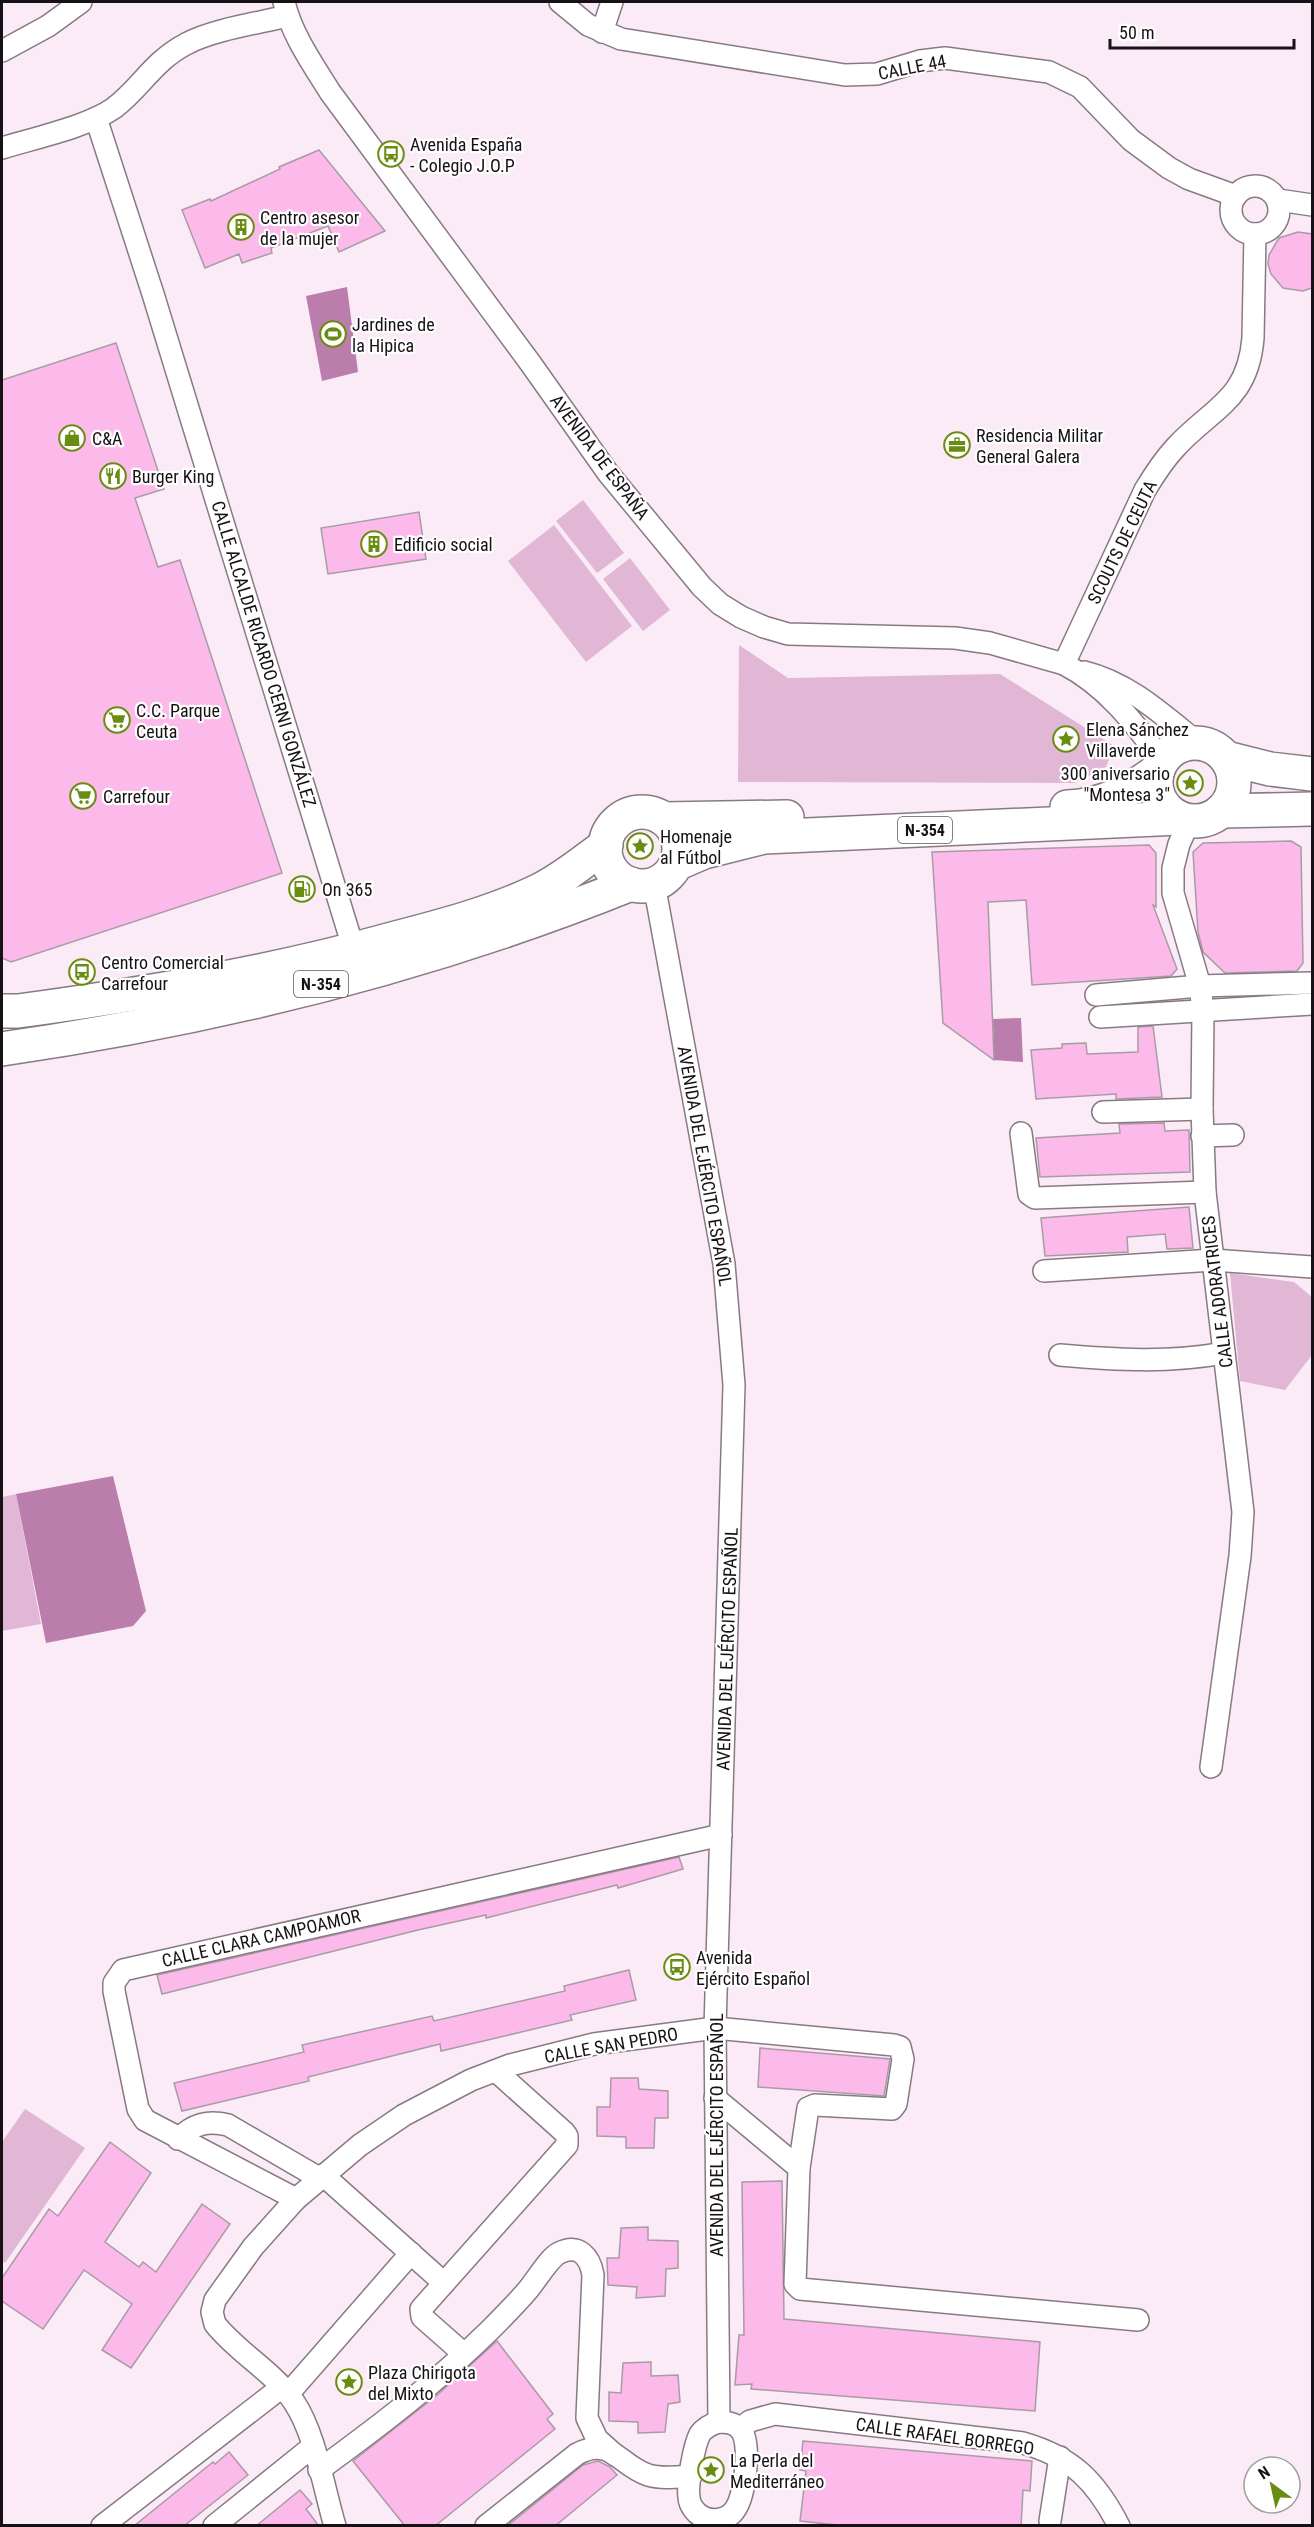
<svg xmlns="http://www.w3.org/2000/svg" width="1314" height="2527" font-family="'Roboto Condensed',sans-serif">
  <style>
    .green { fill: #e1b7d5 }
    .water { fill: #bb7dab }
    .building { fill: #fcbaea; stroke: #a99ba5; stroke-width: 1.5 }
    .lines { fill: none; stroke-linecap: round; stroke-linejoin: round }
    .street-casing { stroke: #887a84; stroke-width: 24 }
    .highway-casing { stroke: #887a84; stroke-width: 36 }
    .street { stroke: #fff; stroke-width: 21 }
    .highway { stroke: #fff; stroke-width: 33 }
    .labels { text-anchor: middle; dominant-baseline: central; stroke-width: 4.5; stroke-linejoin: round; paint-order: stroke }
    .shield { fill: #fefefe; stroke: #5c585a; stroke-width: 1.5 }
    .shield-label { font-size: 16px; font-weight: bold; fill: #161114 }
    .street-label { font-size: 18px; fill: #161114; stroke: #fefefe }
    .poi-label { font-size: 18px; fill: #161114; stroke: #fefefe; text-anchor: start }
  </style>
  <rect width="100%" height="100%" fill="#fbebf6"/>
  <!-- green -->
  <g class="green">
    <polygon points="583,500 624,553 597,573 556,521"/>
    <polygon points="554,525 632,626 586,662 508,561"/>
    <polygon points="630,558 670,610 643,631 603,579"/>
    <polygon points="739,645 788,678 1000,674 1114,746 1106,767 1075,783 738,782"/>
    <polygon points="1230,1273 1294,1282 1312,1297 1312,1355 1285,1390 1240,1381"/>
    <polygon points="16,1494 41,1624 2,1631 2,1497"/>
    <polygon points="25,2109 85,2148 5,2263 2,2261 2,2142"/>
  </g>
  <!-- water -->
  <g class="water">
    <polygon points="347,287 358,372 322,381 306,296"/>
    <polygon points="1021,1018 1023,1062 994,1060 993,1019"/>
    <polygon points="113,1476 146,1611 133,1626 46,1643 16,1494"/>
  </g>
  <!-- building -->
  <g class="building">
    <polygon points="319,150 385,231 339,252 328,226 271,248 272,253 242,263 239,254 205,268 182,210 210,199 211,201 280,169 279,167"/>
    <polygon points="1298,232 1312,234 1312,288 1303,291 1283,288 1271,274 1268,264 1269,255 1279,238"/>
    <polygon points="116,343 164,489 135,498 158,567 180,560 282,873 11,962 2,958 2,380"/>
    <polygon points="419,512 426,559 328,574 321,528"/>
    <polygon points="1291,841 1301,847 1303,963 1297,971 1225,973 1203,952 1198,932 1193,852 1203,843"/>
    <polygon points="1149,845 1156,853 1156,907 1153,905 1177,969 1171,976 1032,985 1026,900 988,902 994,1060 943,1023 932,852"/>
    <polygon points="1153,1026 1162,1097 1116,1099 1116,1094 1036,1099 1031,1050 1062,1048 1062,1044 1086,1043 1087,1054 1138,1052 1138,1027"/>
    <polygon points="1164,1123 1165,1131 1189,1130 1190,1172 1040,1177 1036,1138 1120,1133 1119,1124"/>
    <polygon points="1189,1207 1193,1248 1167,1249 1165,1234 1127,1237 1128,1252 1045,1256 1041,1218"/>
    <polygon points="679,1857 683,1869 618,1888 617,1885 486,1918 486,1915 418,1930 162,1994 157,1975"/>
    <polygon points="629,1970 636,2000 570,2015 572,2020 441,2051 440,2044 308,2077 309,2081 182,2111 174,2083 304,2052 302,2045 432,2016 434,2021 565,1991 564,1986"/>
    <polygon points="760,2048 890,2059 884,2096 758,2087"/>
    <polygon points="611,2078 638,2078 639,2089 668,2091 668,2118 655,2118 654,2148 626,2148 626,2137 597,2136 597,2107 610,2107"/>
    <polygon points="110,2142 151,2173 105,2242 139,2267 143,2262 156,2272 202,2204 230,2224 131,2368 102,2350 132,2304 84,2270 43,2329 2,2301 2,2278 49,2209 58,2216"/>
    <polygon points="782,2181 784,2319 1040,2342 1035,2411 751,2389 752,2384 735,2385 739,2335 744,2335 742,2182"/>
    <polygon points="648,2227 648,2240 678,2241 678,2268 666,2269 665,2296 636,2298 637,2287 608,2285 607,2258 619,2258 621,2228"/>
    <polygon points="497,2341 553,2414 547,2419 555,2429 435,2526 405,2526 353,2461 436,2396"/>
    <polygon points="651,2362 651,2376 678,2375 680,2402 668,2404 665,2432 638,2433 638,2422 609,2421 609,2392 621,2393 623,2363"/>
    <polygon points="803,2441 1032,2461 1030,2491 1023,2490 1021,2526 847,2526 800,2521 806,2471 800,2470"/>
    <polygon points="229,2452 248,2475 184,2526 134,2526 213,2462 215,2464"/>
    <polygon points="598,2461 610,2467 617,2475 555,2526 507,2526 583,2465"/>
    <polygon points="300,2490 312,2504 306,2509 319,2526 256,2526"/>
  </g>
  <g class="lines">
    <!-- street casing -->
    <g class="street-casing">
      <g id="street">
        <path d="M284,2c8,33 28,61 46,90l201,272 77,109 94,114 18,17 21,13 23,10 24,7 167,4 35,5 74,21c41,21 72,60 98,97"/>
        <polyline points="560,2 588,25 621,39 845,75 877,74 920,61 945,58 1049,72 1080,87 1131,140 1169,168 1189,179 1236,196"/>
        <polyline points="602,32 612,2"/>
        <polyline points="2,51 48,26 81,2"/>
        <polyline points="96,118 153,294 354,950"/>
        <path d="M2,148c32,-10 85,-21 112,-40 27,-20 38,-46 72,-64 25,-14 72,-21 102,-28"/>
        <circle cx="1255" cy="210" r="24"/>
        <polyline points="1278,200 1312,205"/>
        <path d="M1064,664l81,-174c9,-15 18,-29 30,-42 36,-40 73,-47 78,-110l2,-104"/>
        <path d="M1084,672c45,11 79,43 114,71"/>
        <polyline points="1189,822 1179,844 1173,868 1173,893 1200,986 1203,1010 1202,1109 1205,1192 1243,1512 1240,1556 1211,1767"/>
        <polyline points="654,884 724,1264 734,1385 715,2028 719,2422"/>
        <polyline points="1096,995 1200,986 1312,983"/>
        <polyline points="1100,1017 1312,1004"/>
        <polyline points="1103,1112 1202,1109"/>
        <polyline points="1021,1133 1028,1187 1029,1194 1035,1198 1205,1192"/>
        <polyline points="1202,1136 1233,1135"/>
        <polyline points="1044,1271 1213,1260 1312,1267"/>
        <path d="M1060,1355c56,5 109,8 164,-2"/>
        <polyline points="715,2098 799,2168"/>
        <path d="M178,2139c15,-15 30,-19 50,-14l91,53"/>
        <polyline points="323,2175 444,2283"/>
        <polyline points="296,2199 145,2120 138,2109 114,1991 114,1983 123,1970 721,1835"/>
        <polyline points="464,2354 422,2317 421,2309 567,2145 567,2136 564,2132 496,2071"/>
        <polyline points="288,2394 411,2253"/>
        <path d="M719,2422c8,0 16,1 21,7 12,12 5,65 -4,79 -8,14 -28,15 -39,5 -5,-5 -8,-10 -8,-16 -2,-13 5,-52 11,-63 5,-7 12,-10 19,-12z"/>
        <path d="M740,2429l10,-8 25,-7 248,29c49,14 73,38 96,83"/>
        <path d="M319,2470c59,-43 118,-88 170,-139 13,-13 26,-26 38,-40 8,-9 22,-33 32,-38 20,-10 31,4 34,22l-6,143 10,21 18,16"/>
        <polyline points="1050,2521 1060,2457"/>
        <polyline points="102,2526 282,2387"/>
        <polyline points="214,2526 312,2447"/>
        <path d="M335,2526c-11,-37 -20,-93 -41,-124 -20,-30 -56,-49 -79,-78l-3,-12 3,-12 38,-53 43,-48 64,-54 44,-30 67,-35 39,-15 84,-21 121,-16 179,17 6,2 3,12 -7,45 -4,5 -77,-4 -7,3 -9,60 -4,116 5,5 338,31"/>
        <path d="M486,2526l91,-72c35,-18 41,11 71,21 13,4 29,2 43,1"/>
      </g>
    </g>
    <!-- highway casing -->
    <g class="highway-casing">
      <g id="highway">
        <circle cx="1195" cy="782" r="39"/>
        <polyline points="1226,758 1270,769 1312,774"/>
        <path d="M1067,807c35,-1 63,-16 91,-37"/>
        <polyline points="1221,811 1312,809"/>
        <circle cx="642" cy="849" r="37"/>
        <polyline points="664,819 787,817"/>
        <polyline points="676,864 704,852 764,837 1179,818"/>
        <path d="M2,1011h16c126,-17 252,-38 374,-72 50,-13 100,-26 146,-48 25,-12 46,-30 68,-46"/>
        <path d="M2,1049c214,-31 428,-84 629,-165"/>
      </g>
    </g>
    <!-- street -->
    <use href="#street" class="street"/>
    <!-- highway -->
    <use href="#highway" class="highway"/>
  </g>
  <!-- icons -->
  <defs>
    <g id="bus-ring" transform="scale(1.35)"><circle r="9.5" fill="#fefefe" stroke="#6a8c10" stroke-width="1.5"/><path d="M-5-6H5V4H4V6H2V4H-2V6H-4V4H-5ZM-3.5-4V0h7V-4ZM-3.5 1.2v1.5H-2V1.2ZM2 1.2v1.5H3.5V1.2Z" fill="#6a8c10"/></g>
    <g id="building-ring" transform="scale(1.35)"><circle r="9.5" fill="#fefefe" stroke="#6a8c10" stroke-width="1.5"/><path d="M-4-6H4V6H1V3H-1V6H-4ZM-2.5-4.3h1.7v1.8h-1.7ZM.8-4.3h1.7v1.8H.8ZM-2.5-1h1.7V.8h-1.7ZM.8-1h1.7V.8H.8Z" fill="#6a8c10"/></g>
    <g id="stadium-ring" transform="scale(1.35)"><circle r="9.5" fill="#fefefe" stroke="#6a8c10" stroke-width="1.5"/><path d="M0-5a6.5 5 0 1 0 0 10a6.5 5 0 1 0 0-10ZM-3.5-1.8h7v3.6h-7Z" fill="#6a8c10"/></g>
    <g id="shop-ring" transform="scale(1.35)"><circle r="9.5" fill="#fefefe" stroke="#6a8c10" stroke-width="1.5"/><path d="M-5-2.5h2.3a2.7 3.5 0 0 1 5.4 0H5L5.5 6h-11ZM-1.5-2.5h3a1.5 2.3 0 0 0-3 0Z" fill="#6a8c10"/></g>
    <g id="office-ring" transform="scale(1.35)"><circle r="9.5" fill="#fefefe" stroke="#6a8c10" stroke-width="1.5"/><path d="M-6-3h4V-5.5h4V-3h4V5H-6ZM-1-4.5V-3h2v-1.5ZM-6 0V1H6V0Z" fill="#6a8c10"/></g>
    <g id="restaurant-ring" transform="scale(1.35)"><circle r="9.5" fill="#fefefe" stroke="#6a8c10" stroke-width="1.5"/><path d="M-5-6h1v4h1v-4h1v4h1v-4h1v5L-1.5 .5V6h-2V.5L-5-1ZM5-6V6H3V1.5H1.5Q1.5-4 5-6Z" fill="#6a8c10"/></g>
    <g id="supermarket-ring" transform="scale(1.35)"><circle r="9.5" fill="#fefefe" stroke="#6a8c10" stroke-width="1.5"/><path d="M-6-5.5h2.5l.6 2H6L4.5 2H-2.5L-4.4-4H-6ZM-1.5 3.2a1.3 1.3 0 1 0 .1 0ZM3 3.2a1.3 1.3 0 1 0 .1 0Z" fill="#6a8c10"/></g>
    <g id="sight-ring" transform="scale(1.35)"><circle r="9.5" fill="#fefefe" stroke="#6a8c10" stroke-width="1.5"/><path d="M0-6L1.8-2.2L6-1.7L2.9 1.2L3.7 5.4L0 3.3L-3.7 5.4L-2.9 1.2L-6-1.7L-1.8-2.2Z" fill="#6a8c10"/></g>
    <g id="fuel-ring" transform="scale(1.35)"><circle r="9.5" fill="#fefefe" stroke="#6a8c10" stroke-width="1.5"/><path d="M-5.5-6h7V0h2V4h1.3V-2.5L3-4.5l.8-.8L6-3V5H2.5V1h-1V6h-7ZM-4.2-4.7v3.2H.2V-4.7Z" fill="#6a8c10"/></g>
  </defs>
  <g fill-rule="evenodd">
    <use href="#bus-ring" x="391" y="154"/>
    <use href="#building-ring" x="241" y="227"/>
    <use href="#stadium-ring" x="333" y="334"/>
    <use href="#shop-ring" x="72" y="438"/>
    <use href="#office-ring" x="957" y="445"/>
    <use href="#restaurant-ring" x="113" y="476"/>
    <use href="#building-ring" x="374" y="544"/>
    <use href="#supermarket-ring" x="117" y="720"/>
    <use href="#sight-ring" x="1066" y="739"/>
    <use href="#sight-ring" x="1190" y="783"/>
    <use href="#supermarket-ring" x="83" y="796"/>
    <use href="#sight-ring" x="640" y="846"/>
    <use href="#fuel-ring" x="302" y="889"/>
    <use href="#bus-ring" x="82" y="972"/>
    <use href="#bus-ring" x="677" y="1967"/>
    <use href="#sight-ring" x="349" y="2382"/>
    <use href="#sight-ring" x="711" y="2470"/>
  </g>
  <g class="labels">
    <!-- shield labels -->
    <g class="shield">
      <rect x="898" y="817" width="54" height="26" rx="4.5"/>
      <rect x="294" y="971" width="54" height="26" rx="4.5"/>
    </g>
    <g class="shield-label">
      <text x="925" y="830">N-354</text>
      <text x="321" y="984">N-354</text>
    </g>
    <!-- street labels -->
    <g class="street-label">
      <text transform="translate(912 67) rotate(-11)">CALLE 44</text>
      <text transform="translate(600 457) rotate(53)">AVENIDA DE ESPAÑA</text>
      <text transform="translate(1122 542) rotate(-64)">SCOUTS DE CEUTA</text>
      <text transform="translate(264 654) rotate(73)">CALLE ALCALDE RICARDO CERNI GONZÁLEZ</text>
      <text transform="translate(705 1166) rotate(80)">AVENIDA DEL EJÉRCITO ESPAÑOL</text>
      <text transform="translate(1217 1292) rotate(-97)">CALLE ADORATRICES</text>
      <text transform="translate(727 1649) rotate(-88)">AVENIDA DEL EJÉRCITO ESPAÑOL</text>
      <text transform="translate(261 1938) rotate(-13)">CALLE CLARA CAMPOAMOR</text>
      <text transform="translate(611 2045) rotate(-10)">CALLE SAN PEDRO</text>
      <text transform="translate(716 2135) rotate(-90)">AVENIDA DEL EJÉRCITO ESPAÑOL</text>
      <text transform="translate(945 2436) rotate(8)">CALLE RAFAEL BORREGO</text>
    </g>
    <!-- poi labels -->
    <g class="poi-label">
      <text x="410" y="144">Avenida España<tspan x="410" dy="21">- Colegio J.O.P</tspan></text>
      <text x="260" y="217">Centro asesor<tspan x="260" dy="21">de la mujer</tspan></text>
      <text x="352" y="324">Jardines de<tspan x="352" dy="21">la Hipica</tspan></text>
      <text x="976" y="435">Residencia Militar<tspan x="976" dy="21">General Galera</tspan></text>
      <text x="92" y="438">C&amp;A</text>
      <text x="132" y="476">Burger King</text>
      <text x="394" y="544">Edificio social</text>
      <text x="136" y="710">C.C. Parque<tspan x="136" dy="21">Ceuta</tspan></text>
      <text x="1086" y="729">Elena Sánchez<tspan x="1086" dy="21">Villaverde</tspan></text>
      <text x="1170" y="773" text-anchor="end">300 aniversario<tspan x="1170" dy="21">"Montesa 3"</tspan></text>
      <text x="103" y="796">Carrefour</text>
      <text x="660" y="836">Homenaje<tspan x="660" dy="21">al Fútbol</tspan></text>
      <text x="322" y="889">On 365</text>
      <text x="101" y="962">Centro Comercial<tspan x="101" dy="21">Carrefour</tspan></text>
      <text x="696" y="1957">Avenida<tspan x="696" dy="21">Ejército Español</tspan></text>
      <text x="368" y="2372">Plaza Chirigota<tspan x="368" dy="21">del Mixto</tspan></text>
      <text x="730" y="2460">La Perla del<tspan x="730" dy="21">Mediterráneo</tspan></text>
    </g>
  </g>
  <!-- border -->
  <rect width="1314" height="2527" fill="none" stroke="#161114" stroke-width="6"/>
  <!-- north arrow -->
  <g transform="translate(1272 2485) rotate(327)"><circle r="28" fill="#fefefe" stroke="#a19fa0" stroke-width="1.5"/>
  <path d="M0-4.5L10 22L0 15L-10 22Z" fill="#6a8c10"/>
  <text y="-9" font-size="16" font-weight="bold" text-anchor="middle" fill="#161114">N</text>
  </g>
  <!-- scale -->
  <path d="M1110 39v9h184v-9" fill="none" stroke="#161114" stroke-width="3"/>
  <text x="1119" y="39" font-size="18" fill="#161114" stroke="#fefefe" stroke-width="4.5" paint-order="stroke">50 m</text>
</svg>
